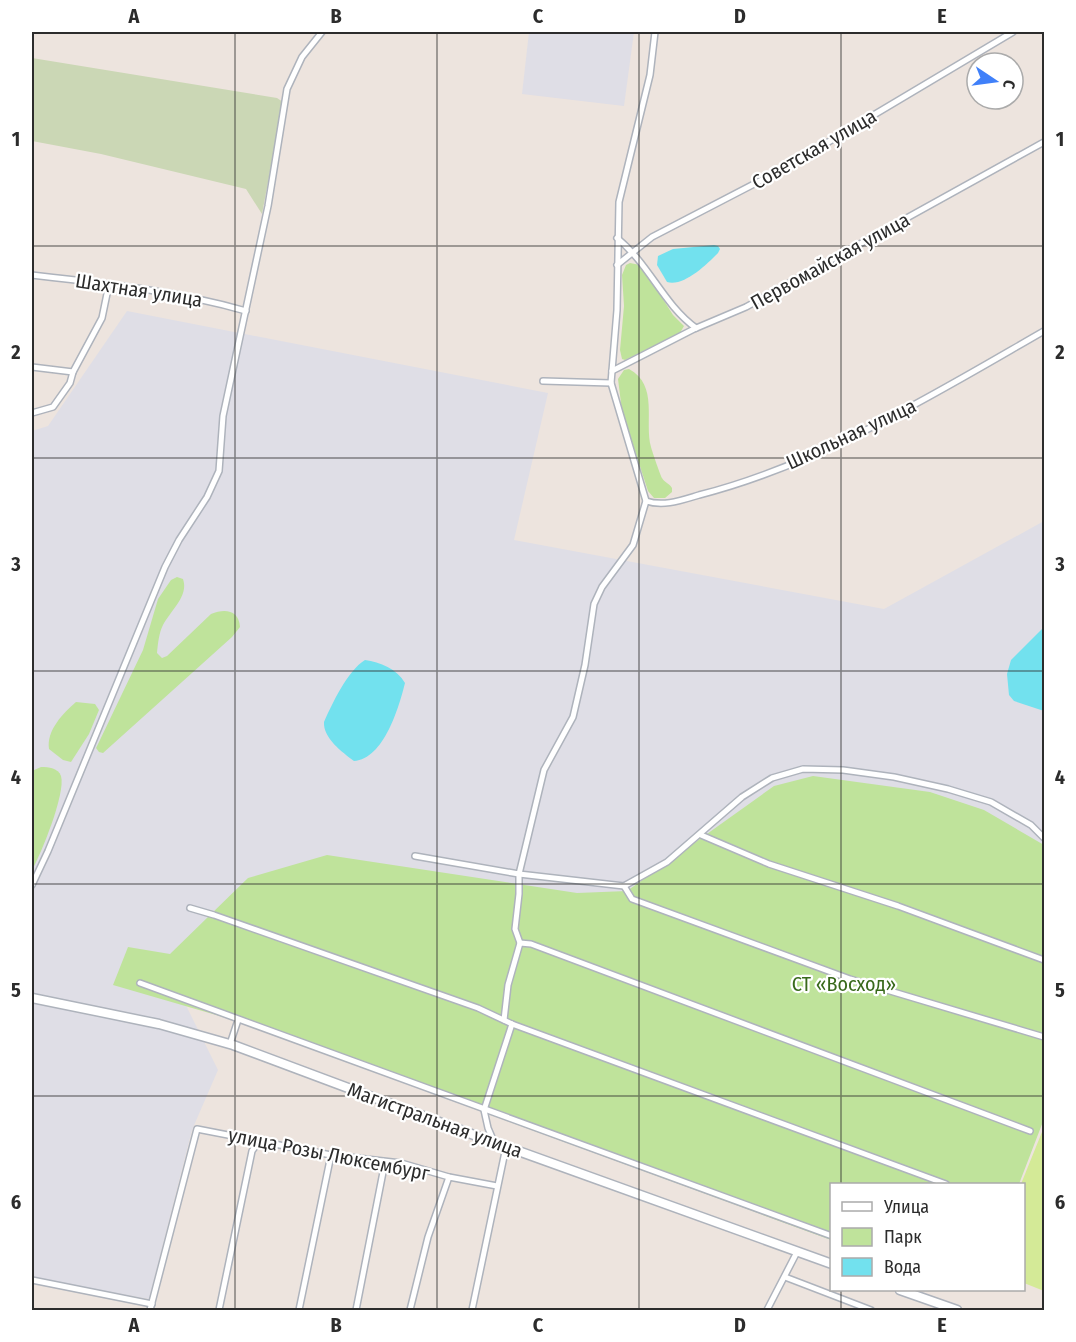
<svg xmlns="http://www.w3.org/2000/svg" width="1076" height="1342" font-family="'Fira Sans Condensed',sans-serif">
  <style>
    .industrial { fill: #dfdee6 }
    .green { fill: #bfe39b }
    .cemetery { fill: #cbd7b5 }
    .pitch { fill: #d4ea97 }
    .water { fill: #72e1ee }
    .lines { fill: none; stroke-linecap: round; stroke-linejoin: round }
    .street-casing { stroke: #aeb3bc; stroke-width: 8 }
    .secondary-casing { stroke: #aeb3bc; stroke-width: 11 }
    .street { stroke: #fff; stroke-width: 5 }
    .secondary { stroke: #fff; stroke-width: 8 }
    .grid { fill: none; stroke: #2c2c2c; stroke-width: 1.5; stroke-opacity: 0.55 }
    .labels { text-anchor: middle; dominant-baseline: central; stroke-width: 4.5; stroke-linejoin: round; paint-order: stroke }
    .street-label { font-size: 20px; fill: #2c2c2c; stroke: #fff }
    .park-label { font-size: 20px; fill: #38691b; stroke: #fff }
    .neatline { fill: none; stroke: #2c2c2c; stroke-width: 2 }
    .grid-label { font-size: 20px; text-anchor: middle; font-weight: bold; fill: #2c2c2c }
  </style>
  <rect width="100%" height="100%" fill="#ede4de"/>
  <!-- industrial -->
  <g class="industrial">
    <polygon points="529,32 634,32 624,106 522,94"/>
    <polygon points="127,311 548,393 514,540 884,609 1044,521 1044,868 167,967 218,1070 192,1130 149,1299 32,1278 32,431 48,426"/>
  </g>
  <!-- green -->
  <g class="green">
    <polygon points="630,263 640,265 644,269 673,315 684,326 680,333 625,360 622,359 620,350 624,306 622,275 626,265"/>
    <path d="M629,369c30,16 15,53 22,78 1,4 10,30 11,31 3,5 7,5 10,10v4l-7,6h-11l-6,-7 -26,-80 -4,-32 6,-9z"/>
    <path d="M177,577l6,2c6,17 -12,31 -20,46 -4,8 -5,18 -6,28l5,5 5,-2 44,-42c14,-6 28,-4 29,13l-8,10 -129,116 -4,-1 -3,-4 3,-6 44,-92 15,-51 13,-19z"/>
    <path d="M76,702l19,2 4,6 -10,24 -18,28 -8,-2 -14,-11c-3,-18 14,-36 27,-47z"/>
    <path d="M41,767c8,0 17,1 20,9 5,17 -20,78 -29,94v-99z"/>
    <polygon points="813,776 930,792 984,810 1044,845 1044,1119 1019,1184 832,1184 831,1240 230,1019 113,985 128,947 170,954 248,878 327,855 577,893 627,891 774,786"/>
  </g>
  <!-- cemetery -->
  <polygon class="cemetery" points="32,58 277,98 283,102 262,214 246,189 101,154 32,141"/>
  <!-- pitch -->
  <polygon class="pitch" points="1044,1127 1044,1291 1024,1283 1024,1184 1021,1184"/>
  <!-- water -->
  <g class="water">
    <path d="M714,245l4,1 2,3 -2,4c-11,11 -34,34 -51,29l-10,-17 1,-9 15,-7z"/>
    <polygon points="1044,627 1044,711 1014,701 1009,695 1007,674 1011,660"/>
    <path d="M365,660c15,2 32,9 40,23 -6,24 -21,76 -51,78 -12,-9 -31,-23 -30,-39 8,-18 24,-52 41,-62z"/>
  </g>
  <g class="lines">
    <!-- street casing -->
    <g class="street-casing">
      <g id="street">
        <path d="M617,238c33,27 46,66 79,90"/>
        <polyline points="617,265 652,237 783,169 1013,32"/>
        <path d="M32,275c71,8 144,16 214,36"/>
        <polyline points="32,367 73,372"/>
        <polyline points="612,371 694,329 746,307 1044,142"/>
        <polyline points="543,381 611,383"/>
        <polyline points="32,413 53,407 70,383 73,372 102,318 109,284"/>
        <path d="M646,501c18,6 36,-1 53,-6 122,-31 237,-102 345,-164"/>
        <polyline points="701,835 769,864 898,906 1044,960"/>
        <polyline points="415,856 519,874 624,886 667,862 742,797 772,778 803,769 843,770 894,777 948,789 991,802 1031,825 1044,838"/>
        <polyline points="32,885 48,851 165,567 179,540 207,497 219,471 223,416 268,206 287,89 302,57 322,32"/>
        <polyline points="624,886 632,899 850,979 1044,1037"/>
        <polyline points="190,908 214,915 478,1008 512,1024 946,1184"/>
        <polyline points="520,943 531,944 1030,1131"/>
        <polyline points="140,983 832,1236"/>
        <polyline points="504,1020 508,985 520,943 515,929 519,894 519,874 544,770 573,717 585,665 594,604 602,587 633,545 646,501 611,383 617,310 619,202 650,75 655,32"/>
        <polyline points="230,1044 238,1020"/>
        <polyline points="494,1142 488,1128 484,1110 512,1024"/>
        <polyline points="785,1277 871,1310"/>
        <polyline points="32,1280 152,1304"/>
        <polyline points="150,1310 197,1129 331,1155 401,1163 449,1177 497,1186"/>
        <polyline points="219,1310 252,1151 260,1140"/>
        <polyline points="299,1310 331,1155"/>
        <polyline points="356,1310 385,1162"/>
        <polyline points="410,1310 428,1237 449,1177"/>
        <polyline points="472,1310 506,1147"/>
        <polyline points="767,1310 797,1252"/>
      </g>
    </g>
    <!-- secondary casing -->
    <g class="secondary-casing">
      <g id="secondary">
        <polyline points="32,998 159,1024 233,1045 482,1138 832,1264"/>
        <polyline points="900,1290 957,1310"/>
      </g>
    </g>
    <!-- street -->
    <use href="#street" class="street"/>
    <!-- secondary -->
    <use href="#secondary" class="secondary"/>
  </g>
  <!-- grid -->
  <path class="grid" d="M235,32v1278M437,32v1278M639,32v1278M841,32v1152M32,246h1012M32,458h1012M32,671h1012M32,884h1012M32,1096h1012M841,1290v20"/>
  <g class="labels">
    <!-- street labels -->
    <g class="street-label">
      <text transform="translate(814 149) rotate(-30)">Советская улица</text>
      <text transform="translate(830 261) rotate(-29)">Первомайская улица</text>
      <text transform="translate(139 290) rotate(9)">Шахтная улица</text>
      <text transform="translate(851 434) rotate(-25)">Школьная улица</text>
      <text transform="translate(435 1120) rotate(20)">Магистральная улица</text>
      <text transform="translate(329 1154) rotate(11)">улица Розы Люксембург</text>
    </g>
    <!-- park labels -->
    <g class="park-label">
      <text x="844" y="984">СТ «Восход»</text>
    </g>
  </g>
  <!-- border -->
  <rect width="1076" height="1342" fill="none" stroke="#ffffff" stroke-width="66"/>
  <!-- legend -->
  <rect x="830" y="1183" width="195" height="108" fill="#ffffff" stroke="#ababab" stroke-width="1.5"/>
  <rect x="842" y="1202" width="30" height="9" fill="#ffffff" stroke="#ababab" stroke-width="1.5"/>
  <text x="884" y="1213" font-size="18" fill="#2c2c2c">Улица</text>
  <rect x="842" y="1228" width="30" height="18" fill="#bfe39b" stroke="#ababab" stroke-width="1.5"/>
  <text x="884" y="1243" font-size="18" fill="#2c2c2c">Парк</text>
  <rect x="842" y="1258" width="30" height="18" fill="#72e1ee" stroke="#ababab" stroke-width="1.5"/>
  <text x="884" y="1273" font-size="18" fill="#2c2c2c">Вода</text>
  <!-- north arrow -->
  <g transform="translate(995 81) rotate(103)"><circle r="28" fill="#ffffff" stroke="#ababab" stroke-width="1.5"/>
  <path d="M0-4.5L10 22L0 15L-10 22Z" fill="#4080f9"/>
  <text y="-9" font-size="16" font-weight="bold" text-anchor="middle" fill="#2c2c2c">С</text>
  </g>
  <rect x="33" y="33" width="1010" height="1276" class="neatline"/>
  <g class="grid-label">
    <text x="134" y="23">A</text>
    <text x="336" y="23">B</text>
    <text x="538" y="23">C</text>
    <text x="740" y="23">D</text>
    <text x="942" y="23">E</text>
    <text x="16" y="146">1</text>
    <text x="1060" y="146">1</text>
    <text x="16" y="359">2</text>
    <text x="1060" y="359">2</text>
    <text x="16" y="571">3</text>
    <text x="1060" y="571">3</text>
    <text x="16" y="784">4</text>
    <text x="1060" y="784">4</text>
    <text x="16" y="997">5</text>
    <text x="1060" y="997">5</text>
    <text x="16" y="1209">6</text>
    <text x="1060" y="1209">6</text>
    <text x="134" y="1332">A</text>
    <text x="336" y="1332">B</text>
    <text x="538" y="1332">C</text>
    <text x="740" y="1332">D</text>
    <text x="942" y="1332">E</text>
  </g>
</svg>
